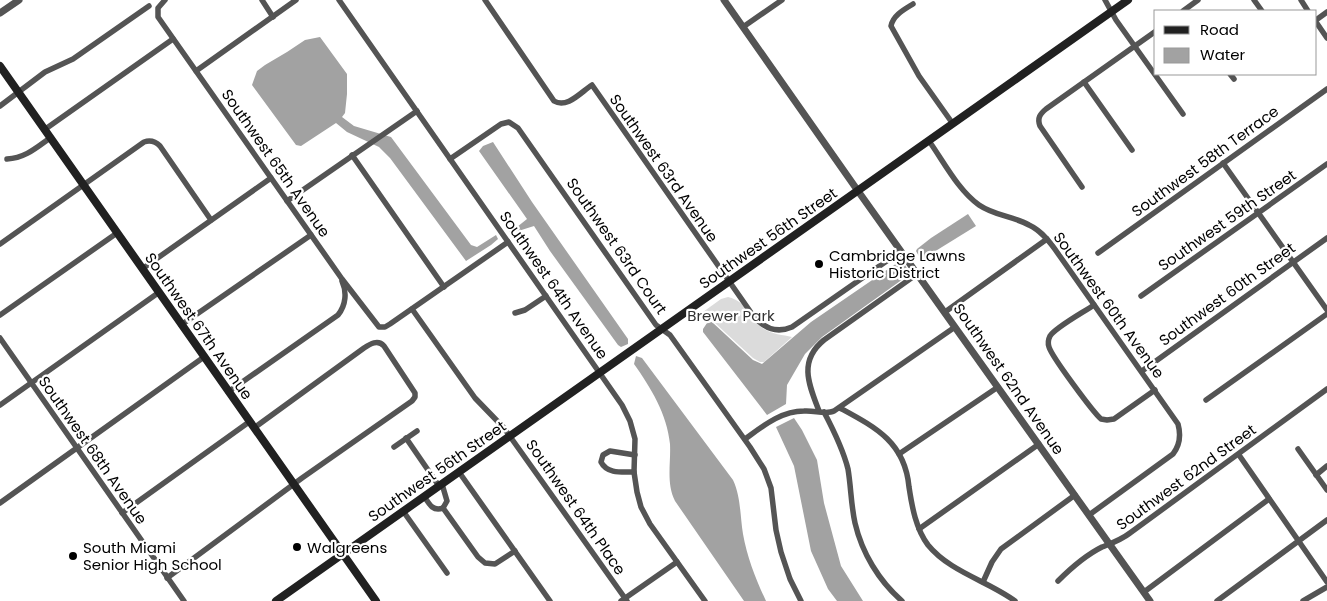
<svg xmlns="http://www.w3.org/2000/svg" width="1327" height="601" font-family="Poppins,sans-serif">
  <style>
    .green { fill: #dbdbdb }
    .water { fill: #a2a2a2 }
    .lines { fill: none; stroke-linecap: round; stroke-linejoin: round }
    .minor { stroke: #545454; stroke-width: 5.5 }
    .tertiary { stroke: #545454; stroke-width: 7 }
    .secondary { stroke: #212121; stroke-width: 8 }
    .poi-dot { fill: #000; stroke: #fff; stroke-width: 2 }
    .labels { text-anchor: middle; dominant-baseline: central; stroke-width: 4.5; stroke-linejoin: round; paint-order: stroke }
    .street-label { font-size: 15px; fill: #000; stroke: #fff }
    .poi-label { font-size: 15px; fill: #000; stroke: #fff; text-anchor: start }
    .park-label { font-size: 15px; fill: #323232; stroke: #fff }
  </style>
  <rect width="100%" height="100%" fill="#fff"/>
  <!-- green -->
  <path class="green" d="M728,297c21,5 20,22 36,32 8,5 19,6 28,8l-28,25h-4l-7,-4 -50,-46 18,-13z"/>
  <!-- water -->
  <g class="water">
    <polygon points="320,37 347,74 347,94 345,113 342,117 354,126 391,137 471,245 477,247 496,235 498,239 491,245 466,261 390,158 379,147 347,132 336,123 301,146 296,145 252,85 257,71 265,65 287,52 305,40"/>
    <polygon points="493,142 532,202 628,339 628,344 621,347 618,345 550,251 534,226 512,233 509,232 509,229 517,227 527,219 479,151 483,146"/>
    <polygon points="968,214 976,226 921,260 916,251 917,249 931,238"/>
    <polygon points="900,261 903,261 910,274 822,337 805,354 787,385 786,404 767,415 703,332 703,329 707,323 712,322 753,360 762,364 811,322"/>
    <path d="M636,356l6,2 91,122c8,17 7,36 10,54 4,23 13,46 23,67h-22l-69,-100c-9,-18 -4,-37 -5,-57 -3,-30 -19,-56 -36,-80z"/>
    <polygon points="794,418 802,430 817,460 824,503 841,566 863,601 837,601 828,589 811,551 794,466 776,427"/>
  </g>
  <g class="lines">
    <!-- minor -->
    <g class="minor">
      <polyline points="165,0 158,8 158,17 342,279 379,327 385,327 390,324 508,242"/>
      <polyline points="262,0 273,17"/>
      <polyline points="339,0 622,405 630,421 635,439 634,472 637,492 641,507 650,524 705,601"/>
      <path d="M485,0l69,101c13,8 27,-9 38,-16l160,229c11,14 24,20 40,13l109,-76"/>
      <polyline points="1105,0 1116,20 1183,114"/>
      <polyline points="1254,0 1262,11"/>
      <polyline points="1301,0 1308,11"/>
      <path d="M913,4c-8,5 -20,11 -22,22l28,50 34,48"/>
      <polyline points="1183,11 1198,0"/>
      <polyline points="1316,20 1327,12"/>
      <polyline points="1316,22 1327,38"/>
      <polyline points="743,27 782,0"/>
      <polyline points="196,71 296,0"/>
      <polyline points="1230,74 1234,79"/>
      <polyline points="1084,82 1132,150"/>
      <polyline points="0,106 45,72 73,59 149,6"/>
      <polyline points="44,130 173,39"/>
      <path d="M929,141c15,21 29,49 50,64 16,11 34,11 50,20 13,6 22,18 30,30l119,169c3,11 2,21 -5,30l-84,61"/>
      <polyline points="352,155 444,287"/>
      <path d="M7,159c18,-1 29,-11 43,-21"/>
      <polyline points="450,159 501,124 509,122 518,128 656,325 670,335 750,447 764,469 771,488 776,530 781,552 790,579 801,601"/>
      <polyline points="1223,163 1327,310"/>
      <path d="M1082,187l-42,-61c-3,-8 0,-12 6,-17l110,-78"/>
      <polyline points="287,201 417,111"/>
      <path d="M0,244l144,-102c6,-2 11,-1 16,4l51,74"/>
      <polyline points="1098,253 1327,89"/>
      <polyline points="142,269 271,178"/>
      <polyline points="1141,296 1327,164"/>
      <path d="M1094,305c-10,7 -38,22 -44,31 -2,4 -2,8 -1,11 3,10 44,65 52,72l6,1 7,-1 41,-29"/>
      <polyline points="412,309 475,398 504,428 627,601"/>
      <polyline points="945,312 1047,239"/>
      <polyline points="515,313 525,310 546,296"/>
      <polyline points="0,315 117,233"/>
      <polyline points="181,325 311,235"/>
      <polyline points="0,338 184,601"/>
      <polyline points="1142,371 1327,238"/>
      <path d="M228,392l110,-77c8,-10 9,-23 4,-34"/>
      <polyline points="1206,400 1327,314"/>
      <polyline points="0,405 158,293"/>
      <path d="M840,408c35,19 65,34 69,79 3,20 7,42 19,58 22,27 60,36 87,56"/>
      <path d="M819,411c-10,-26 -21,-50 5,-71l93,-66"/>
      <path d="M824,412c10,19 19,37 24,57 3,18 3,36 7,54 7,30 24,58 47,78"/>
      <polyline points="406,438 439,486"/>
      <path d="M745,439c18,-13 36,-28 59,-28 10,-1 22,4 30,0l121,-84"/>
      <polyline points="394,447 417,431"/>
      <polyline points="1298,449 1327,490"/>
      <polyline points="899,454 998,387"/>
      <polyline points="1239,455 1327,582"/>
      <polyline points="459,472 550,601"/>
      <path d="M634,472c-12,0 -27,2 -33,-10l2,-7 7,-4 25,4"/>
      <polyline points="1316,475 1327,466"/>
      <polyline points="442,484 447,501 443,508"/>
      <path d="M424,496c5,8 9,16 19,12"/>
      <polyline points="0,503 204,357"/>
      <polyline points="443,508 478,557 485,563 495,564 515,551"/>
      <polyline points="403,511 447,573"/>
      <polyline points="122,513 249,422"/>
      <polyline points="919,529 1039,444"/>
      <path d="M167,578l135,-100 110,-77 3,-4v-4l-31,-47c-6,-7 -14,-2 -20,2l-110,80"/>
      <path d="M1058,581c12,-12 28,-26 44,-34 10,-4 19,-7 28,-14l197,-144"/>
      <polyline points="983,582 992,562 1001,549 1075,495"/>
      <polyline points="1144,592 1269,499"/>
      <polyline points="621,601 677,562"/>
      <polyline points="1217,601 1327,520"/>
      <polyline points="1303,601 1327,587"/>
    </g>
    <!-- tertiary -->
    <g class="tertiary">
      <polyline points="724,0 858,191 1150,601"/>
      <polyline points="0,13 19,0"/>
    </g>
    <!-- secondary -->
    <g class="secondary">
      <polyline points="0,66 376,601"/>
      <polyline points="276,601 1128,0"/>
    </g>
  </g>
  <!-- markers -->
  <g class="poi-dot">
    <circle cx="819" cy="264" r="5"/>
    <circle cx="297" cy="547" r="5"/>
    <circle cx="73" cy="556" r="5"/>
  </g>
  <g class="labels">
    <!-- street labels -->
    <g class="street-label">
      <text transform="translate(1205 161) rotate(-36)">Southwest 58th Terrace</text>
      <text transform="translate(276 163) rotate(55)">Southwest 65th Avenue</text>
      <text transform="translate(664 168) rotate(55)">Southwest 63rd Avenue</text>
      <text transform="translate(1227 220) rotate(-35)">Southwest 59th Street</text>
      <text transform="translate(768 238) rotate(-35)">Southwest 56th Street</text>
      <text transform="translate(617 246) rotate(55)">Southwest 63rd Court</text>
      <text transform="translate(554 285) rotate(55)">Southwest 64th Avenue</text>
      <text transform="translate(1227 294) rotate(-36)">Southwest 60th Street</text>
      <text transform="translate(1109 305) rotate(54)">Southwest 60th Avenue</text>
      <text transform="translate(199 326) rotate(55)">Southwest 67th Avenue</text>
      <text transform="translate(1009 379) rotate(55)">Southwest 62nd Avenue</text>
      <text transform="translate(93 450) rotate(55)">Southwest 68th Avenue</text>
      <text transform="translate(437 471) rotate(-35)">Southwest 56th Street</text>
      <text transform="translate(1186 477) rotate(-36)">Southwest 62nd Street</text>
      <text transform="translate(576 507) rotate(55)">Southwest 64th Place</text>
    </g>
    <!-- poi labels -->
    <g class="poi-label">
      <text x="829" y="255">Cambridge Lawns<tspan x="829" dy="17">Historic District</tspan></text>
      <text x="83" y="547">South Miami<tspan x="83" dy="17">Senior High School</tspan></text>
      <text x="307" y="547">Walgreens</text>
    </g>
    <!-- park labels -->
    <g class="park-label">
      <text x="731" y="315">Brewer Park</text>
    </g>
  </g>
  <!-- legend -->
  <rect x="1154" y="10" width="162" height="65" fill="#ffffff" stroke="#999999"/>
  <rect x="1164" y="26" width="25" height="8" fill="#212121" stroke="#999999"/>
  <text x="1200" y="35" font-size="15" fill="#000000">Road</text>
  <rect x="1164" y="48" width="25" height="15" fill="#a2a2a2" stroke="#999999"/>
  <text x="1200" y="60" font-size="15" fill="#000000">Water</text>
</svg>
